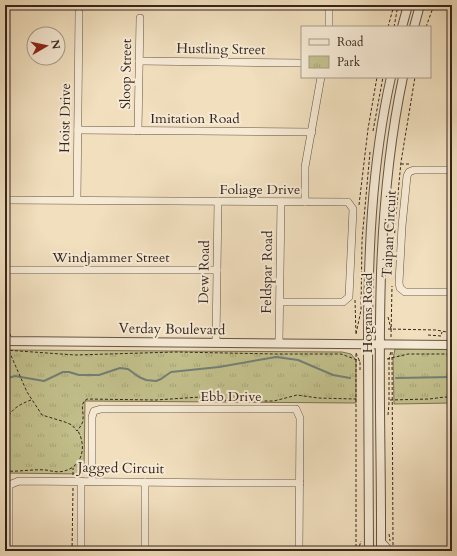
<svg xmlns="http://www.w3.org/2000/svg" width="457" height="556" font-family="Cardo,serif">
  <style>
    .park { fill: url(#park-tufts); stroke: #7c7254 }
    .lines { fill: none; stroke-linecap: round; stroke-linejoin: round }
    .stream { stroke: #728076; stroke-width: 2 }
    .minor-casing { stroke: #645445; stroke-width: 8 }
    .tertiary-casing { stroke: #645445; stroke-width: 10 }
    .path { stroke: #35251d; stroke-width: 1; stroke-dasharray: 3 2; stroke-linecap: butt }
    .minor { stroke: #f6ead5; stroke-width: 7 }
    .tertiary { stroke: #f6ead5; stroke-width: 8 }
    .labels { text-anchor: middle; dominant-baseline: central; stroke-width: 4; stroke-linejoin: round; paint-order: stroke }
    .street-label { font-size: 14px; fill: #35251d; stroke: #f6ead5 }
  </style>
  <defs>
    <pattern id="park-tufts" width="24" height="20" patternUnits="userSpaceOnUse"><rect width="24" height="20" fill="#c2c08c"/><path d="M3 7l-1-3M5 7V3M7 7l1-3M15 17l-1-3M17 17v-4M19 17l1-3" fill="none" stroke="#a7a578"/></pattern>
  </defs>
  <rect width="100%" height="100%" fill="#f1dfbe"/>
  <filter id="stains"><feTurbulence type="fractalNoise" baseFrequency=".005" numOctaves="4"/><feColorMatrix values="0 0 0 0 .2 0 0 0 0 .09 0 0 0 0 .02 0 0 0 .5 -.17"/></filter>
  <radialGradient id="worn" r=".72"><stop offset=".6" stop-color="#630" stop-opacity="0"/><stop offset="1" stop-color="#630" stop-opacity=".3"/></radialGradient>
  <!-- park -->
  <g class="park">
    <polygon points="452,348 452,403 394,404 393,359 395,349"/>
    <polygon points="5,350 342,352 351,354 356,360 356,403 85,401 84,471 82,474 5,473"/>
  </g>
  <g class="lines">
    <!-- stream -->
    <g class="stream">
      <polyline points="396,378 452,377"/>
      <polyline points="5,379 15,376 44,381 63,372 69,372 79,375 99,375 120,368 128,369 139,377 146,380 156,381 161,379 171,372 219,367 276,357 298,360 333,375 350,378"/>
    </g>
    <!-- minor casing -->
    <g class="minor-casing">
      <g id="minor">
        <polyline points="329,5 329,27"/>
        <polyline points="139,61 302,63"/>
        <polyline points="78,130 312,132"/>
        <polyline points="138,131 140,18"/>
        <polyline points="452,170 414,170 409,172 407,176 402,226 399,283 400,288 405,292 452,292"/>
        <polyline points="5,200 348,202 353,209 349,297 343,302 280,302"/>
        <polyline points="77,200 79,13"/>
        <polyline points="305,202 305,167 321,77"/>
        <polyline points="5,270 217,270"/>
        <polyline points="216,342 218,201"/>
        <polyline points="279,343 281,202"/>
        <polyline points="92,481 92,417 94,411 101,409 296,409 300,418 299,551"/>
        <polyline points="381,541 390,551"/>
        <polyline points="9,551 9,485 19,481 230,483 300,483"/>
        <polyline points="81,551 81,481"/>
        <polyline points="145,551 145,482"/>
      </g>
    </g>
    <!-- tertiary casing -->
    <g class="tertiary-casing">
      <g id="tertiary">
        <polyline points="402,27 408,5"/>
        <polyline points="414,27 420,5"/>
        <polyline points="5,334 8,341 452,345"/>
        <path d="M369,551c0,-68 -1,-135 -1,-203 0,-90 3,-182 23,-271"/>
        <path d="M381,551c1,-158 -11,-318 22,-474"/>
      </g>
    </g>
    <!-- path -->
    <g class="path">
      <polyline points="388,27 394,5"/>
      <polyline points="394,27 398,5"/>
      <polyline points="426,27 434,5"/>
      <polyline points="373,131 383,77"/>
      <polyline points="401,164 410,164"/>
      <polyline points="359,205 368,129 377,77"/>
      <polyline points="395,225 401,162 415,77"/>
      <polyline points="392,273 395,228"/>
      <polyline points="355,300 356,334"/>
      <polyline points="388,317 391,329"/>
      <polyline points="388,329 436,330 452,333"/>
      <polyline points="356,334 361,310 362,240 370,152"/>
      <polyline points="428,335 441,336 442,332"/>
      <polyline points="391,337 392,286"/>
      <polyline points="5,350 75,355 176,352 276,354 341,354 360,361"/>
      <path d="M9,351l18,41 15,23 23,7 7,3 5,6c3,-4 6,-7 6,-12 1,-8 -4,-15 4,-20l69,1 44,-3 31,4h43l23,-6 21,3 38,1"/>
      <polyline points="392,352 393,545"/>
      <polyline points="356,353 360,362 360,370"/>
      <polyline points="356,354 356,547 357,551"/>
      <polyline points="387,359 408,354 452,354"/>
      <polyline points="390,400 429,399 445,397 452,398"/>
      <polyline points="388,415 389,403 389,359 391,351"/>
      <path d="M5,425c4,-15 13,-20 26,-25"/>
      <path d="M5,471c14,1 27,-2 41,-1 6,1 12,3 18,1 18,-4 23,-24 14,-40"/>
      <polyline points="73,475 73,468"/>
      <polyline points="389,534 390,541"/>
      <polyline points="395,547 452,547"/>
      <polyline points="72,551 73,488"/>
      <polyline points="358,551 361,541"/>
      <polyline points="450,551 449,404 452,404"/>
    </g>
    <!-- minor -->
    <use href="#minor" class="minor"/>
    <!-- tertiary -->
    <use href="#tertiary" class="tertiary"/>
  </g>
  <g class="labels">
    <!-- street labels -->
    <g class="street-label">
      <text transform="translate(221 49) rotate(1)">Hustling Street</text>
      <text transform="translate(126 74) rotate(-89)">Sloop Street</text>
      <text transform="translate(65 118) rotate(-89)">Hoist Drive</text>
      <text x="195" y="118">Imitation Road</text>
      <text x="260" y="189">Foliage Drive</text>
      <text transform="translate(389 234) rotate(-87)">Taipan Circuit</text>
      <text x="111" y="257">Windjammer Street</text>
      <text transform="translate(204 272) rotate(-89)">Dew Road</text>
      <text transform="translate(267 272) rotate(-89)">Feldspar Road</text>
      <text transform="translate(367 313) rotate(-90)">Hogans Road</text>
      <text transform="translate(172 329) rotate(1)">Verday Boulevard</text>
      <text x="231" y="396">Ebb Drive</text>
      <text transform="translate(121 468) rotate(1)">Jagged Circuit</text>
    </g>
  </g>
  <!-- margin -->
  <rect width="457" height="556" fill="none" stroke="#f1dfbe" stroke-width="20"/>
  <rect x="6" y="6" width="445" height="544" fill="none" stroke="#35251d" stroke-width="2"/>
  <rect x="10" y="10" width="437" height="536" fill="none" stroke="#35251d"/>
  <!-- legend -->
  <rect x="301" y="26" width="130" height="52" fill="#f6ead5" stroke="#a99b8b"/>
  <rect x="309" y="39" width="20" height="6" fill="#f6ead5" stroke="#a99b8b"/>
  <text x="337" y="46" font-size="12" fill="#35251d">Road</text>
  <rect x="309" y="56" width="20" height="12" fill="url(#park-tufts)" stroke="#a99b8b"/>
  <text x="337" y="66" font-size="12" fill="#35251d">Park</text>
  <!-- north arrow -->
  <g transform="translate(46 46) rotate(81)"><circle r="19" fill="#f6ead5" stroke="#a99b8b"/>
  <path d="M0-3L7 15L0 10L-7 15Z" fill="#8f2418"/>
  <text y="-6" font-size="11" font-weight="bold" text-anchor="middle" fill="#35251d">N</text>
  </g>
  <rect width="100%" height="100%" filter="url(#stains)"/>
  <rect width="100%" height="100%" fill="url(#worn)"/>
</svg>
